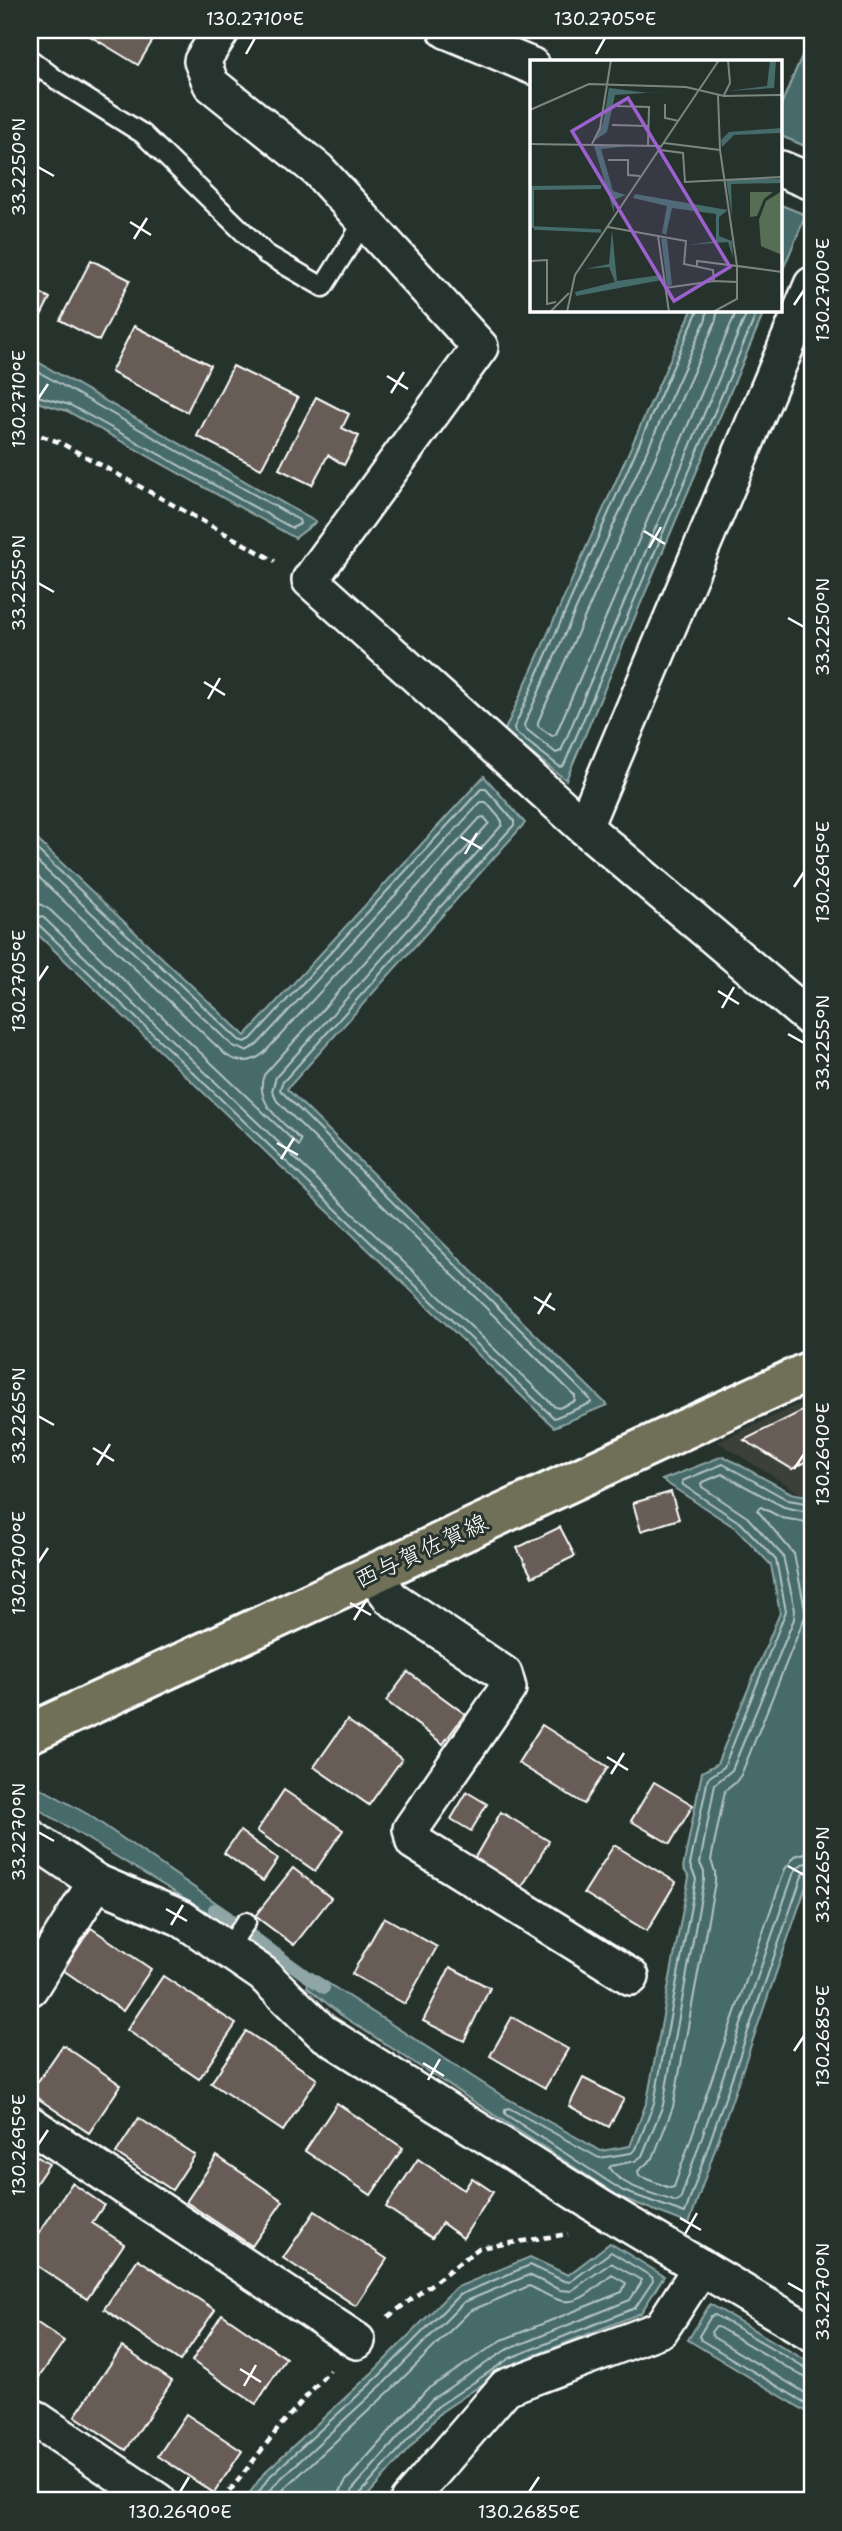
<svg xmlns="http://www.w3.org/2000/svg" width="842" height="2531" font-family="'Shantell Sans','Klee One',sans-serif">
  <style>
    .built { fill: #3a3f39 }
    .water { fill: #466b6b; stroke: #90a6a6; stroke-width: 2 }
    .lines { fill: none; stroke-linecap: round; stroke-linejoin: round }
    .shore { stroke: #b5c4c4; stroke-width: 2 }
    .stream { stroke: #90a6a6; stroke-width: 12 }
    .building { fill: #675b56; stroke: #fff; stroke-width: 2 }
    .service-casing { stroke: #fff; stroke-width: 23 }
    .minor-casing { stroke: #fff; stroke-width: 40 }
    .primary-casing { stroke: #fff; stroke-width: 44 }
    .path { stroke: #fff; stroke-width: 4.5; stroke-dasharray: 7 5; stroke-linecap: butt }
    .service { stroke: #26332d; stroke-width: 18 }
    .minor { stroke: #26332d; stroke-width: 35 }
    .primary { stroke: #706f59; stroke-width: 38 }
    .ticks { fill: none; stroke: #fff; stroke-width: 2.5 }
    .labels { text-anchor: middle; dominant-baseline: central; stroke-width: 6; stroke-linejoin: round; paint-order: stroke }
    .street-label { font-size: 24px; fill: #fff; stroke: #26332d }
    .inset-river { fill: none; stroke: #466b6b; stroke-width: 3.5 }
    .inset-road { fill: none; stroke: #7d8581; stroke-width: 2 }
    .view { fill: #9c61cf; fill-opacity: 0.15; stroke: #9c61cf; stroke-width: 3.5 }
    .inset-edge { fill: none; stroke: #fff; stroke-width: 3.5 }
    .neatline { fill: none; stroke: #fff; stroke-width: 2.5 }
    .ticks-label { font-size: 18px; text-anchor: middle; fill: #fff }
  </style>
  <rect width="100%" height="100%" fill="#26332d"/>
  <filter id="ink" filterUnits="userSpaceOnUse"><feTurbulence type="fractalNoise" baseFrequency=".0143" numOctaves="2"/><feDisplacementMap in="SourceGraphic" scale="14" xChannelSelector="R" yChannelSelector="G"/><feConvolveMatrix kernelMatrix="1 2 1 2 8 2 1 2 1" color-interpolation-filters="sRGB"/></filter>
  <g filter="url(#ink)">
    <!-- built -->
    <g class="built">
      <polygon points="812,1398 812,1501 718,1442"/>
      <polygon points="30,1850 80,1882 30,1964"/>
    </g>
    <!-- water -->
    <g class="water">
      <polygon points="812,32 812,149 781,136 781,105"/>
      <polygon points="781,205 806,215 781,274"/>
      <polygon points="692,310 765,310 566,780 504,732"/>
      <polygon points="30,360 36,361 316,522 295,538 67,411 30,400"/>
      <polygon points="484,776 525,823 287,1089 607,1405 554,1427 30,927 30,833 245,1036"/>
      <polygon points="723,1456 791,1493 812,1497 812,1869 689,2224 620,2197 341,2015 307,1987 312,1973 501,2095 601,2151 630,2146 647,2101 689,1877 683,1868 702,1772 717,1764 780,1613 771,1565 737,1529 662,1480"/>
      <polygon points="30,1782 89,1815 231,1913 224,1922 30,1804"/>
      <polygon points="610,2243 664,2276 641,2313 513,2364 441,2412 363,2501 244,2501 264,2473 374,2371 455,2288 530,2257 568,2275"/>
      <polygon points="710,2304 812,2364 812,2415 688,2340"/>
    </g>
    <g class="lines">
      <!-- shore -->
      <g class="shore">
        <polyline points="698,310 514,728 515,732 560,767 564,765 758,310"/>
        <polyline points="707,310 706,319 524,725 526,729 556,753 561,751 748,310"/>
        <polyline points="718,310 715,323 538,722 538,726 552,736 556,734 737,310"/>
        <polyline points="30,367 299,520 300,524 292,528 70,405 30,394"/>
        <polyline points="30,843 239,1040 245,1042 251,1039 481,789 486,789 514,821 514,825 282,1083 280,1090 590,1399 591,1403 554,1418 38,924 30,922"/>
        <polyline points="30,855 233,1046 246,1051 257,1045 481,802 486,802 502,821 502,825 276,1077 272,1091 277,1101 575,1396 575,1401 559,1408 555,1407 44,918 30,913"/>
        <path d="M30,869l196,186c14,9 27,8 39,-3l215,-234 4,-1 5,6 -225,252c-11,28 20,48 37,65l-2,6 -249,-236 -10,-6 -10,-1"/>
        <polyline points="812,1504 788,1500 723,1464 682,1481 683,1485 742,1524 776,1560 786,1611 724,1767 708,1778 690,1865 696,1879 654,2103 636,2149 631,2153 599,2158 509,2108 505,2109 505,2114 623,2191 685,2213 802,1876 806,1871 812,1870"/>
        <path d="M812,1513l-28,-6 -62,-33 -21,9 1,4 45,30 36,39 12,54 -1,9 -62,151 -17,14 -15,79 4,9v8l-41,225 -21,51 -7,5 -24,5 -2,2c12,19 47,26 67,34l4,-2 114,-328 8,-8 10,-2"/>
        <polyline points="812,1523 782,1518 761,1507 757,1510 794,1554 806,1614 741,1775 735,1783 725,1791 711,1860 715,1872 715,1882 673,2107 653,2158 638,2171 639,2176 670,2188 674,2187 785,1869 795,1856 812,1851"/>
        <polyline points="812,2369 806,2368 715,2315 711,2316 699,2336 701,2340 812,2407"/>
        <polyline points="812,2378 802,2376 718,2327 715,2327 711,2332 713,2337 812,2397"/>
        <polyline points="253,2501 269,2477 379,2376 459,2295 530,2265 564,2281 570,2282 611,2252 652,2277 653,2281 635,2308 510,2358 437,2407 360,2494 359,2501"/>
        <polyline points="263,2501 276,2483 385,2382 464,2302 529,2275 560,2290 571,2291 611,2263 641,2280 641,2283 630,2300 506,2350 432,2399 353,2489 350,2501"/>
        <path d="M276,2501l8,-12 108,-100 78,-78 59,-25c10,4 19,11 30,14 20,7 38,-14 53,-25l14,8 -4,9 -120,48 -76,50 -81,92 -5,10 -1,9"/>
      </g>
      <!-- stream -->
      <path class="stream" d="M214,1909c38,25 72,54 110,79"/>
    </g>
    <!-- building -->
    <g class="building">
      <polygon points="80,30 159,30 138,65"/>
      <polygon points="30,70 41,80 30,93"/>
      <polygon points="91,260 130,280 99,341 60,320"/>
      <polygon points="30,288 50,298 30,337"/>
      <polygon points="134,326 210,365 187,412 111,372"/>
      <polygon points="233,366 298,398 261,469 197,436"/>
      <polygon points="316,397 349,414 342,428 359,436 344,465 328,455 312,485 279,469"/>
      <polygon points="812,1406 812,1459 792,1469 744,1440"/>
      <polygon points="671,1492 679,1519 641,1531 633,1503"/>
      <polygon points="560,1527 575,1556 532,1577 517,1548"/>
      <polygon points="408,1672 465,1714 443,1744 386,1701"/>
      <polygon points="347,1720 402,1759 369,1805 314,1767"/>
      <polygon points="542,1725 608,1767 584,1804 518,1763"/>
      <polygon points="654,1782 693,1805 670,1844 631,1821"/>
      <polygon points="284,1790 343,1830 315,1871 257,1831"/>
      <polygon points="467,1792 487,1804 471,1831 451,1819"/>
      <polygon points="501,1812 549,1841 522,1887 474,1859"/>
      <polygon points="240,1831 278,1859 263,1881 224,1853"/>
      <polygon points="614,1845 676,1882 647,1931 584,1893"/>
      <polygon points="293,1868 331,1898 294,1945 255,1916"/>
      <polygon points="384,1917 437,1947 405,2004 352,1974"/>
      <polygon points="91,1928 151,1969 123,2011 63,1970"/>
      <polygon points="450,1967 490,1988 464,2041 423,2021"/>
      <polygon points="163,1976 236,2024 199,2079 127,2030"/>
      <polygon points="512,2017 568,2049 545,2088 490,2056"/>
      <polygon points="246,2031 317,2079 283,2131 211,2083"/>
      <polygon points="63,2045 121,2085 89,2133 30,2093"/>
      <polygon points="583,2078 624,2099 609,2127 569,2106"/>
      <polygon points="337,2103 403,2148 371,2195 305,2151"/>
      <polygon points="139,2118 195,2155 172,2190 116,2153"/>
      <polygon points="30,2152 49,2164 30,2192"/>
      <polygon points="217,2156 283,2201 252,2246 186,2202"/>
      <polygon points="418,2159 464,2190 472,2178 493,2192 463,2238 442,2223 432,2238 386,2207"/>
      <polygon points="72,2183 104,2205 92,2223 124,2244 87,2299 30,2261 30,2247"/>
      <polygon points="315,2211 387,2259 356,2306 283,2258"/>
      <polygon points="138,2259 215,2310 180,2361 104,2309"/>
      <polygon points="222,2314 286,2358 256,2404 192,2361"/>
      <polygon points="30,2318 64,2341 31,2389 30,2388"/>
      <polygon points="122,2347 172,2381 126,2450 75,2416"/>
      <polygon points="186,2414 242,2451 214,2493 158,2456"/>
    </g>
    <g class="lines">
      <!-- service casing -->
      <g class="service-casing">
        <g id="service">
          <polyline points="30,59 57,80 143,134 266,254 323,287 365,220"/>
          <polyline points="227,1949 246,1922"/>
        </g>
      </g>
      <!-- minor casing -->
      <g class="minor-casing">
        <g id="minor">
          <polyline points="222,30 202,61 211,84 318,170 480,347 310,580 584,827 812,1020"/>
          <polyline points="446,30 532,66"/>
          <polyline points="781,169 812,182"/>
          <polyline points="584,827 812,285"/>
          <polyline points="373,1573 391,1598 504,1674 508,1688 411,1829 414,1842 631,1977"/>
          <polyline points="30,1837 96,1882 181,1918 263,1974 322,2032 601,2208 812,2333"/>
          <polyline points="30,1988 96,1882"/>
          <polyline points="30,2124 357,2341"/>
          <polyline points="30,2415 158,2501"/>
          <polyline points="408,2501 506,2387 661,2329 701,2267"/>
        </g>
      </g>
      <!-- primary casing -->
      <g class="primary-casing">
        <polyline id="primary" points="30,1733 812,1370"/>
      </g>
      <!-- path -->
      <g class="path">
        <polyline points="30,432 59,442 275,561"/>
        <polyline points="388,2317 479,2248 568,2234"/>
        <polyline points="222,2501 281,2425 330,2370"/>
      </g>
      <!-- service -->
      <use href="#service" class="service"/>
      <!-- minor -->
      <use href="#minor" class="minor"/>
      <!-- primary -->
      <use href="#primary" class="primary"/>
    </g>
  </g>
  <!-- ticks -->
  <path class="ticks" d="M246,54l9,-16M596,54l9,-16M38,167l16,9M130,222l21,13M134,239l13,-21M794,305l10,-15M387,376l21,13M391,393l13,-21M38,399l10,-15M644,531l21,13M649,548l12,-21M38,583l16,9M788,618l16,9M204,682l21,13M208,699l12,-21M461,837l21,12M465,854l12,-21M794,887l10,-15M38,981l10,-15M718,991l21,13M722,1008l12,-21M788,1034l16,9M277,1143l21,12M281,1159l13,-21M534,1297l21,13M538,1314l13,-21M38,1416l16,9M93,1448l21,13M97,1465l13,-21M794,1469l10,-15M38,1563l10,-15M350,1603l21,12M354,1620l13,-21M607,1757l21,13M611,1774l13,-21M38,1832l16,9M788,1866l16,9M166,1909l21,12M171,1925l12,-20M794,2051l10,-15M423,2063l21,13M428,2080l12,-21M38,2145l10,-15M680,2218l21,12M685,2234l12,-21M788,2283l16,9M240,2369l21,13M244,2386l12,-21M180,2492l9,-15M529,2492l10,-15"/>
  <g class="labels">
    <!-- street labels -->
    <g class="street-label">
      <text transform="translate(421 1551) rotate(-25)">西与賀佐賀線</text>
    </g>
  </g>
  <!-- overview -->
  <g transform="translate(530 60)">
    <rect width="252" height="252" fill="#26332d"/>
    <path d="M252,131v64l-21,-9 -2,-26 7,-19zM220,132h23l-9,7 -7,17 -7,1z" fill="#566e54"/>
    <path d="M240,0h6l-2,28 -47,3 40,-5zM79,28l40,5 28,-2 -62,4 -8,37 -13,9 9,-18zM252,68v28l-1,-23 -47,2 -12,12 -1,-7 8,-8zM64,86h35l-28,3 12,42 13,4 -12,5v13zM196,119h56v4l-51,1 1,32zM71,125v4l-67,1v38h-4v-42zM105,134l93,16 -9,7v19l13,5 1,17 -5,-16 -40,3 28,-4v-27l-44,-6 -6,27 -4,-2 5,-27 -34,-8zM82,170l5,51 44,-6 1,5 -86,16 -1,-4 40,-10 -6,-15 -24,2 24,-5zM131,178l6,1 5,46 -5,1z" fill="#466b6b"/>
    <path class="inset-river" d="M4,168l67,3"/>
    <path class="inset-road" d="M194,35l6,-12 -2,-23M135,44v14l14,3M85,46l34,1 -1,38M0,50l59,-26 97,3 38,9 58,-1M82,65l36,1M134,83l56,7M0,84l130,2M62,84l8,-16 11,-68M130,90l23,3 2,29 97,-5M78,100h20v15l12,1M78,167l78,14 -2,23 29,6 1,11 23,1M128,176l11,76M0,201l17,-1v44l9,-2M167,207v-6l40,5 -17,-116 -2,-55M135,228l49,-7M20,252l19,-19M37,252l8,-37 144,-215M183,252l24,-13v-33l45,6"/>
    <path class="view" d="M98,38l102,169 -56,34 -102,-170z"/>
    <rect width="252" height="252" class="inset-edge"/>
  </g>
  <!-- margin -->
  <rect width="842" height="2531" fill="none" stroke="#26332d" stroke-width="77"/>
  <rect x="38" y="38" width="766" height="2454" class="neatline"/>
  <g class="ticks-label">
    <text x="255" y="25">130.2710°E</text>
    <text x="605" y="25">130.2705°E</text>
    <text transform="translate(19 167) rotate(-90)" y="6">33.2250°N</text>
    <text transform="translate(823 290) rotate(-90)" y="6">130.2700°E</text>
    <text transform="translate(19 399) rotate(-90)" y="6">130.2710°E</text>
    <text transform="translate(19 583) rotate(-90)" y="6">33.2255°N</text>
    <text transform="translate(823 627) rotate(-90)" y="6">33.2250°N</text>
    <text transform="translate(823 872) rotate(-90)" y="6">130.2695°E</text>
    <text transform="translate(19 981) rotate(-90)" y="6">130.2705°E</text>
    <text transform="translate(823 1043) rotate(-90)" y="6">33.2255°N</text>
    <text transform="translate(19 1416) rotate(-90)" y="6">33.2265°N</text>
    <text transform="translate(823 1454) rotate(-90)" y="6">130.2690°E</text>
    <text transform="translate(19 1563) rotate(-90)" y="6">130.2700°E</text>
    <text transform="translate(19 1832) rotate(-90)" y="6">33.2270°N</text>
    <text transform="translate(823 1875) rotate(-90)" y="6">33.2265°N</text>
    <text transform="translate(823 2036) rotate(-90)" y="6">130.2685°E</text>
    <text transform="translate(19 2145) rotate(-90)" y="6">130.2695°E</text>
    <text transform="translate(823 2292) rotate(-90)" y="6">33.2270°N</text>
    <text x="180" y="2518">130.2690°E</text>
    <text x="529" y="2518">130.2685°E</text>
  </g>
</svg>
